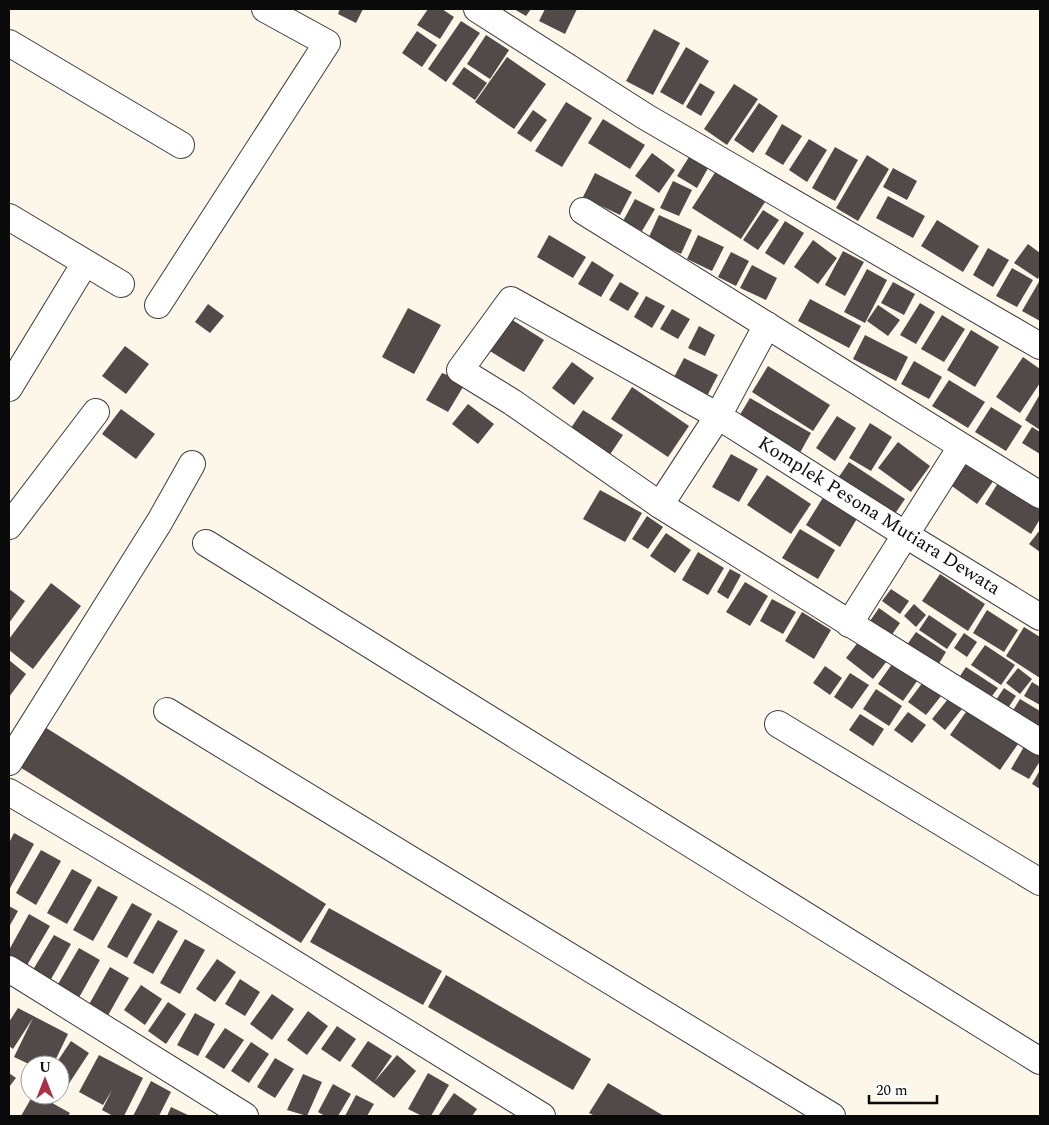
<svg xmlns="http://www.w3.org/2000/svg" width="1049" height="1125" font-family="Spectral,serif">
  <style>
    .building { fill: #524a48 }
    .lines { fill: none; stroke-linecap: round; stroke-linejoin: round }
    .street-casing { stroke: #3d3d3d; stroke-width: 28 }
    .street { stroke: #fff; stroke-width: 26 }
    .labels { text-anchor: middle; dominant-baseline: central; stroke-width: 5; stroke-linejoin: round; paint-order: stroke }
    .street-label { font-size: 19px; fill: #0a0a0a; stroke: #fff }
  </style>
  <rect width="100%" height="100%" fill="#fdf7e9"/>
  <!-- building -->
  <g class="building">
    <polygon points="340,9 363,9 356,23 338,14"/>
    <polygon points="428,9 442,9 454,17 440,39 417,25"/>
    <polygon points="514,9 531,9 526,16"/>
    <polygon points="545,9 577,9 565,34 539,21"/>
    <polygon points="461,21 480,33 446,82 428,69"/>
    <polygon points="654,29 680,43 653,95 626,81"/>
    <polygon points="417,31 437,45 422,67 402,53"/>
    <polygon points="486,35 509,50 490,79 467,64"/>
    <polygon points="686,47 709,61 683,105 660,92"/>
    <polygon points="507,57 546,84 514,129 475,102"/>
    <polygon points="464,67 487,83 475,100 452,84"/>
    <polygon points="700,83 715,92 701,116 686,107"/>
    <polygon points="734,84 758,99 727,145 704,129"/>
    <polygon points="566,102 592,118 562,167 535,151"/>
    <polygon points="759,103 778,116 753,153 734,140"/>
    <polygon points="533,110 547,120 531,142 517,133"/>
    <polygon points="603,119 645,145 630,169 588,143"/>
    <polygon points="782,124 802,136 783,165 765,154"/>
    <polygon points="809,139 827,150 807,182 789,170"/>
    <polygon points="835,147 858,160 835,201 812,188"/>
    <polygon points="652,153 675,170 659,193 635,176"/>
    <polygon points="867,155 889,169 858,221 836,208"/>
    <polygon points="689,157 708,168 697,188 677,176"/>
    <polygon points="893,168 917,181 907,200 883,187"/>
    <polygon points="716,171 765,202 741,239 692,208"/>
    <polygon points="595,173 632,192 620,215 583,197"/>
    <polygon points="673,181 692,190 679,216 660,208"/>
    <polygon points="888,196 925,216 913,238 876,218"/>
    <polygon points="635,199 655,209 642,231 623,221"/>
    <polygon points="763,210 779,220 758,250 743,240"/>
    <polygon points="659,215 692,230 681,254 648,239"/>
    <polygon points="937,220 979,246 963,272 921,246"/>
    <polygon points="785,221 804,233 784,265 765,253"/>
    <polygon points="549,235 586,257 573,278 537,257"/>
    <polygon points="698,235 724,247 712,271 687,259"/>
    <polygon points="813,240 837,258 818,284 794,267"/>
    <polygon points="1028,244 1040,253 1040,275 1038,279 1014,263"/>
    <polygon points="988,248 1009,260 993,287 973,275"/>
    <polygon points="843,251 864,262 845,296 825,285"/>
    <polygon points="731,252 749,261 736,286 718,277"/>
    <polygon points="592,261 614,275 601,297 578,284"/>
    <polygon points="752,265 777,278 766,300 740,288"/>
    <polygon points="1012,268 1033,280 1017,307 996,296"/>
    <polygon points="867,269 887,280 865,323 844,312"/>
    <polygon points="1040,280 1040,321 1022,311"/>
    <polygon points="620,282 639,293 628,311 609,300"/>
    <polygon points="893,282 915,294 904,315 881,303"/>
    <polygon points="646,296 665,306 652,328 634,317"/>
    <polygon points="810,299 861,326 849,348 798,321"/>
    <polygon points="920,303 935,312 916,344 900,335"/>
    <polygon points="208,304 224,316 210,333 195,322"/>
    <polygon points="878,305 900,320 888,336 867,321"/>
    <polygon points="408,308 441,325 414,374 382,357"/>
    <polygon points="672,309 690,319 678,339 660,329"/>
    <polygon points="942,315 965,329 944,362 921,349"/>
    <polygon points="506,316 544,340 524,372 485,348"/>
    <polygon points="699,326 715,335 705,356 688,348"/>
    <polygon points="971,330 999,347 975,387 947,370"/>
    <polygon points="865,335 908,357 896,381 853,359"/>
    <polygon points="125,346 149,364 126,394 102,376"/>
    <polygon points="1023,357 1040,369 1040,383 1020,413 996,397"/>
    <polygon points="684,358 718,375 706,398 672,381"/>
    <polygon points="914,361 942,377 929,399 901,384"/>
    <polygon points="572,362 594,378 574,405 552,388"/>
    <polygon points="768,366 830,405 813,431 752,392"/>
    <polygon points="442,373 466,382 448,412 426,400"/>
    <polygon points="949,380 985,402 968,428 932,406"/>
    <polygon points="632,387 689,426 668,457 611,419"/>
    <polygon points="1040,394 1040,430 1025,420"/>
    <polygon points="750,398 811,433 797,458 735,423"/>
    <polygon points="468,404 494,424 478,444 452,424"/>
    <polygon points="991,407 1022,426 1006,451 975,432"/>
    <polygon points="121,409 155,434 136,459 102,434"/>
    <polygon points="583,410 623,435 609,456 569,431"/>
    <polygon points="837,416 856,428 835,461 816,448"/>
    <polygon points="870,423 892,437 871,471 849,458"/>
    <polygon points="1032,427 1040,432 1040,454 1022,443"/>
    <polygon points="898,442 930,466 911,492 878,468"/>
    <polygon points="731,454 758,469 739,502 712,487"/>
    <polygon points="967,460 994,480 977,504 949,484"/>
    <polygon points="849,462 905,499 890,521 834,484"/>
    <polygon points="767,475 811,504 791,534 747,505"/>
    <polygon points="998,483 1040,510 1040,519 1031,534 985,504"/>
    <polygon points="600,490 642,513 625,542 583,519"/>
    <polygon points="824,496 858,517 840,547 806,525"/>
    <polygon points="647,516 663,527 648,549 632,539"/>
    <polygon points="800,529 835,550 818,579 782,558"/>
    <polygon points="1040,530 1040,552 1029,544"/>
    <polygon points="666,533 691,550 675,573 650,556"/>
    <polygon points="698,552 724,568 708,595 682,580"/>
    <polygon points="730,569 741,575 728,599 717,592"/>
    <polygon points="940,574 985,604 968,631 922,601"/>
    <polygon points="745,582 768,596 750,626 726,612"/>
    <polygon points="51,583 81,606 33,669 9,650 9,639"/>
    <polygon points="9,589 25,601 9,623"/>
    <polygon points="891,589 909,601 900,614 882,601"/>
    <polygon points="772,599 796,612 783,634 760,621"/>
    <polygon points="914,604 926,615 916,627 904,616"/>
    <polygon points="879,608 900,623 891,636 870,621"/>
    <polygon points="987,610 1018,630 1004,652 973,633"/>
    <polygon points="802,612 831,630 814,659 785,641"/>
    <polygon points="929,615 957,634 947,649 919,630"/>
    <polygon points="1024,627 1040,637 1040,678 1006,656"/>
    <polygon points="916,632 946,652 935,670 904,649"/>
    <polygon points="964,633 977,642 967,657 954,648"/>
    <polygon points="862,637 890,657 873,679 846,658"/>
    <polygon points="985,645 1015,665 1001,685 971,665"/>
    <polygon points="9,660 26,674 9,697"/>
    <polygon points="892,664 917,681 903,701 878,684"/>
    <polygon points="825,666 842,678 830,695 813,683"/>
    <polygon points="966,667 998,688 989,700 958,679"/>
    <polygon points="1018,668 1032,679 1020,694 1006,683"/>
    <polygon points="850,673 869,685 852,709 834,697"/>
    <polygon points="926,678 945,691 926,715 908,702"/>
    <polygon points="1032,682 1040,687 1040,705 1024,696"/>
    <polygon points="1004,688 1016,696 1006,711 994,703"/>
    <polygon points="876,689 902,706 889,726 863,709"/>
    <polygon points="948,699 962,709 945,730 932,719"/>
    <polygon points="1020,699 1040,711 1040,734 1009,717"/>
    <polygon points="968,709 1018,744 1000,770 950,735"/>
    <polygon points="908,712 926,725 912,743 894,730"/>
    <polygon points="860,714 884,729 873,746 849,730"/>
    <polygon points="40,724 326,904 301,943 15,764"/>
    <polygon points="1025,745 1040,754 1040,761 1029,779 1011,769"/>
    <polygon points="1040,770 1040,789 1032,784"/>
    <polygon points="14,833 34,844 9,890 9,843"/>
    <polygon points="41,850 61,861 36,905 16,893"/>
    <polygon points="72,869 92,880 67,924 47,913"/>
    <polygon points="98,886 118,897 93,941 73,930"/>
    <polygon points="132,903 152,914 127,958 107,947"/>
    <polygon points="9,906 18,911 9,927"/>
    <polygon points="329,908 442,971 423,1005 310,942"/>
    <polygon points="29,914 50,926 23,972 9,964 9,950"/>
    <polygon points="158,920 178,931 153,974 133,963"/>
    <polygon points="54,935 71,944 46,988 28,978"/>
    <polygon points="185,939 205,950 180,994 160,983"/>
    <polygon points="79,948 100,960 76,1003 54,991"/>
    <polygon points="217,959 236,972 215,1002 196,989"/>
    <polygon points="110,967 129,978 106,1019 87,1008"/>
    <polygon points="446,975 591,1059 573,1090 428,1007"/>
    <polygon points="240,979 260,992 245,1016 225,1004"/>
    <polygon points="141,985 162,999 145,1025 124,1010"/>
    <polygon points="272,994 294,1009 272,1040 250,1024"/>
    <polygon points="168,1002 186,1014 166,1044 148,1031"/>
    <polygon points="18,1008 68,1034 53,1065 31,1065 14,1057 33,1018 13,1049 9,1046 9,1022"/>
    <polygon points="308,1011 328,1026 307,1055 287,1040"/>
    <polygon points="195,1013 215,1024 198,1056 177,1045"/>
    <polygon points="337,1026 356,1039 340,1062 321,1049"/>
    <polygon points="225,1028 244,1040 224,1069 205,1057"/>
    <polygon points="71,1041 89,1053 68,1085 60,1080 60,1065 55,1065"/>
    <polygon points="368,1041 392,1056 374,1082 397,1055 416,1071 394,1098 351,1066"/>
    <polygon points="251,1042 269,1054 249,1083 231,1071"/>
    <polygon points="99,1055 143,1078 124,1116 113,1116 102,1110 112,1090 103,1105 79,1092"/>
    <polygon points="275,1058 294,1069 275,1098 257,1087"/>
    <polygon points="9,1073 16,1078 9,1087"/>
    <polygon points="428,1073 449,1085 431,1116 422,1116 408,1109"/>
    <polygon points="303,1074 322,1082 307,1116 287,1110"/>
    <polygon points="151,1081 171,1092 159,1116 133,1116"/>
    <polygon points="608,1083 664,1116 595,1116 589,1113"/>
    <polygon points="333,1084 351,1094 338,1116 325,1116 318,1112"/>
    <polygon points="454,1093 477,1109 472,1116 438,1116"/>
    <polygon points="33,1095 38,1095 70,1113 68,1116 21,1116"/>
    <polygon points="356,1095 374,1104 367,1116 345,1116"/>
    <polygon points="171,1107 190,1116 167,1116"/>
  </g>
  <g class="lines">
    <!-- street casing -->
    <g class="street-casing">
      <g id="street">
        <polyline points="477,9 646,117 1040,346"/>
        <polyline points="9,43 181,145"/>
        <polyline points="583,211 1040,495"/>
        <polyline points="9,217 121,284"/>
        <polyline points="158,305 327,43 265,9"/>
        <polyline points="9,388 85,263"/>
        <polyline points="660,505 718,416 767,325"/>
        <polyline points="9,526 96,412"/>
        <polyline points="206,543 1040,1061"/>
        <polyline points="1040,617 906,535 718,416 511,300 460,370 512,402 660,505 1040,742"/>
        <polyline points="849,624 961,447"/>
        <polyline points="167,711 832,1116"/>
        <polyline points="778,724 1040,882"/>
        <polyline points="9,762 160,521 192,464"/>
        <polyline points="9,792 188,898 542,1116"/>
        <polyline points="9,969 245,1116"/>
      </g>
    </g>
    <!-- street -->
    <use href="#street" class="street"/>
  </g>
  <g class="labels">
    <!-- street labels -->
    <g class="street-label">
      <text transform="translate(879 516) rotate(32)">Komplek Pesona Mutiara Dewata</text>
    </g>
  </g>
  <!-- border -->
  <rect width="1049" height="1125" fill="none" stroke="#0a0a0a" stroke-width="20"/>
  <!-- north arrow -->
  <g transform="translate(45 1080)"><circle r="24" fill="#ffffff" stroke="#9d9d9d"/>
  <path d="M0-4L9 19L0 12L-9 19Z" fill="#ac3046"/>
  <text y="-8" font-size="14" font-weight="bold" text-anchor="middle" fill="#0a0a0a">U</text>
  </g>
  <!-- scale -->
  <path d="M869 1095v8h68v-8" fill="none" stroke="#0a0a0a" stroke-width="2.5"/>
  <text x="876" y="1095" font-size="15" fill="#0a0a0a" stroke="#ffffff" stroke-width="4" paint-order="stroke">20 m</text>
</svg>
